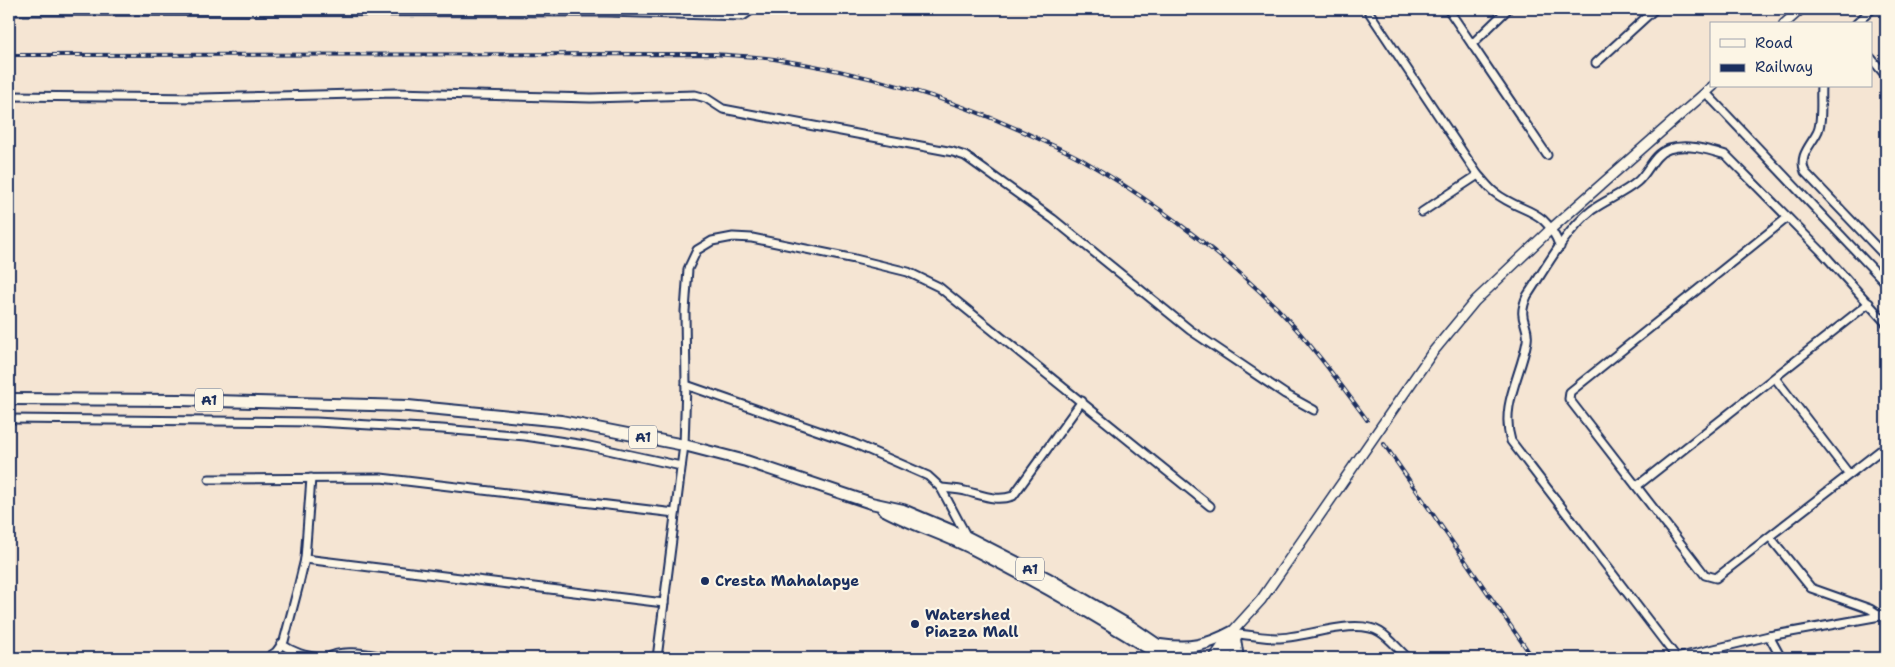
<svg xmlns="http://www.w3.org/2000/svg" width="1895" height="667" font-family="'Shantell Sans',sans-serif">
  <style>
    .lines { fill: none; stroke-linecap: round; stroke-linejoin: round }
    .minor-casing { stroke: #1b2f5e; stroke-width: 11 }
    .major-casing { stroke: #1b2f5e; stroke-width: 12 }
    .highway-casing { stroke: #1b2f5e; stroke-width: 14 }
    .minor { stroke: #fcf5e5; stroke-width: 7 }
    .major { stroke: #fcf5e5; stroke-width: 9 }
    .highway { stroke: #fcf5e5; stroke-width: 10 }
    .rail-casing { stroke: #1b2f5e; stroke-width: 4 }
    .rail { stroke: #fcf5e5; stroke-width: 2; stroke-dasharray: 5.5; stroke-linecap: butt }
    .poi-dot { fill: #1b2f5e; stroke: #fcf5e5; stroke-width: 2 }
    .labels { text-anchor: middle; dominant-baseline: central; stroke-width: 4.5; stroke-linejoin: round; paint-order: stroke }
    .shield { fill: #fcf5e5; stroke: #5e6a86; stroke-width: 1 }
    .shield-label { font-size: 14px; font-weight: bold; fill: #1b2f5e }
    .poi-label { font-size: 15px; font-weight: bold; fill: #1b2f5e; stroke: #fcf5e5; text-anchor: start }
  </style>
  <rect width="100%" height="100%" fill="#f5e5d3"/>
  <filter id="ink" filterUnits="userSpaceOnUse"><feTurbulence type="fractalNoise" baseFrequency=".02" numOctaves="2"/><feDisplacementMap in="SourceGraphic" scale="10" xChannelSelector="R" yChannelSelector="G"/><feConvolveMatrix kernelMatrix="1 2 1 2 8 2 1 2 1" color-interpolation-filters="sRGB"/></filter>
  <g filter="url(#ink)">
    <g class="lines">
      <!-- minor casing -->
      <g class="minor-casing">
        <g id="minor">
          <path d="M1367,9l111,166c5,5 10,12 16,17 29,23 50,13 66,55"/>
          <polyline points="1448,9 1547,155"/>
          <polyline points="9,11 607,12 743,16 753,9"/>
          <polyline points="1856,24 1872,9"/>
          <polyline points="1472,44 1508,9"/>
          <polyline points="1871,58 1886,76"/>
          <polyline points="1596,63 1655,9"/>
          <path d="M1821,86c-1,12 2,37 -4,47 -6,12 -19,23 -12,39l81,85"/>
          <polyline points="1706,93 1886,283"/>
          <polyline points="9,96 202,98 395,93 591,98 695,95 706,98 723,109 953,152 965,156 1053,219 1190,330 1285,394 1314,410"/>
          <polyline points="1422,212 1478,175"/>
          <polyline points="1787,218 1570,392 1569,399 1705,575 1716,578 1886,446"/>
          <polyline points="1775,378 1849,474"/>
          <polyline points="686,385 853,443 928,476 941,488 967,537"/>
          <polyline points="9,419 316,422 442,429 525,436 585,445 681,466"/>
          <polyline points="209,479 381,478 675,513"/>
          <polyline points="1637,486 1869,303"/>
          <path d="M941,488c8,1 17,1 24,3 17,4 31,11 48,5l69,-95"/>
          <polyline points="1770,537 1811,588 1870,609 1881,616"/>
          <polyline points="305,559 664,603"/>
          <path d="M1238,634c13,1 26,4 39,4 28,0 78,-21 103,-6 10,6 19,18 28,26"/>
          <polyline points="1769,636 1781,658"/>
          <path d="M281,644c13,9 24,12 39,14"/>
          <polyline points="267,658 276,652 284,641 298,588 305,559 311,478"/>
          <path d="M328,658c13,-11 49,-2 65,0"/>
          <polyline points="657,658 684,445 686,385 685,311 688,269 697,250 712,241 733,237 752,238 855,259 908,272 939,287 1210,506"/>
          <polyline points="1676,658 1769,636 1886,615"/>
          <path d="M1677,658l-166,-217c-11,-36 10,-65 16,-100 3,-18 -11,-20 0,-45 18,-27 39,-66 65,-86 14,-10 32,-17 45,-28 12,-10 16,-28 32,-33 18,-6 40,1 57,6l95,96 65,72"/>
        </g>
      </g>
      <!-- major casing -->
      <g class="major-casing">
        <g id="major">
          <polyline points="1784,24 1801,9"/>
          <polyline points="1214,658 1232,632 1261,600 1432,353 1475,301 1552,228 1713,86"/>
          <polyline points="1224,658 1237,636"/>
        </g>
      </g>
      <!-- highway casing -->
      <g class="highway-casing">
        <g id="highway">
          <polyline points="9,399 180,400 408,406 561,421 684,445 746,461 871,503 903,510 967,537 1049,579 1130,626 1177,658"/>
          <path d="M883,509c29,16 61,25 90,40 65,33 129,70 191,109"/>
          <polyline points="1235,639 1238,658"/>
          <path d="M1160,645c30,4 46,1 72,-13"/>
        </g>
      </g>
      <!-- minor -->
      <use href="#minor" class="minor"/>
      <!-- major -->
      <use href="#major" class="major"/>
      <!-- highway -->
      <use href="#highway" class="highway"/>
      <!-- rail casing -->
      <g class="rail-casing">
        <g id="rail">
          <path d="M9,55l706,-1c20,2 39,2 59,5 92,14 182,40 267,81 15,7 31,13 45,22 69,40 134,90 191,146 33,34 62,74 90,112"/>
          <polyline points="1384,444 1533,658"/>
        </g>
      </g>
      <!-- rail -->
      <use href="#rail" class="rail"/>
    </g>
  </g>
  <!-- markers -->
  <g class="poi-dot">
    <circle cx="705" cy="581" r="5"/>
    <circle cx="915" cy="624" r="5"/>
  </g>
  <g class="labels">
    <!-- shield labels -->
    <g class="shield">
      <rect x="195" y="388.5" width="28" height="23" rx="4"/>
      <rect x="629" y="425.5" width="28" height="23" rx="4"/>
      <rect x="1016" y="557.5" width="28" height="23" rx="4"/>
    </g>
    <g class="shield-label">
      <text x="209" y="400">A1</text>
      <text x="643" y="437">A1</text>
      <text x="1030" y="569">A1</text>
    </g>
    <!-- poi labels -->
    <g class="poi-label">
      <text x="715" y="581">Cresta Mahalapye</text>
      <text x="925" y="615">Watershed<tspan x="925" dy="17">Piazza Mall</tspan></text>
    </g>
  </g>
  <!-- margin -->
  <rect width="1895" height="667" fill="none" stroke="#fcf5e5" stroke-width="30"/>
  <rect x="15" y="15" width="1865" height="637" fill="none" stroke="#1b2f5e" stroke-width="2" filter="url(#ink)"/>
  <!-- legend -->
  <rect x="1710" y="22" width="162" height="65" fill="#fcf5e5" stroke="#a2a6af"/>
  <rect x="1720" y="39" width="25" height="8" fill="#fcf5e5" stroke="#a2a6af"/>
  <text x="1755" y="48" font-size="15" fill="#1b2f5e">Road</text>
  <rect x="1720" y="64" width="25" height="8" fill="#1b2f5e" stroke="#a2a6af"/>
  <text x="1755" y="72" font-size="15" fill="#1b2f5e">Railway</text>
</svg>
